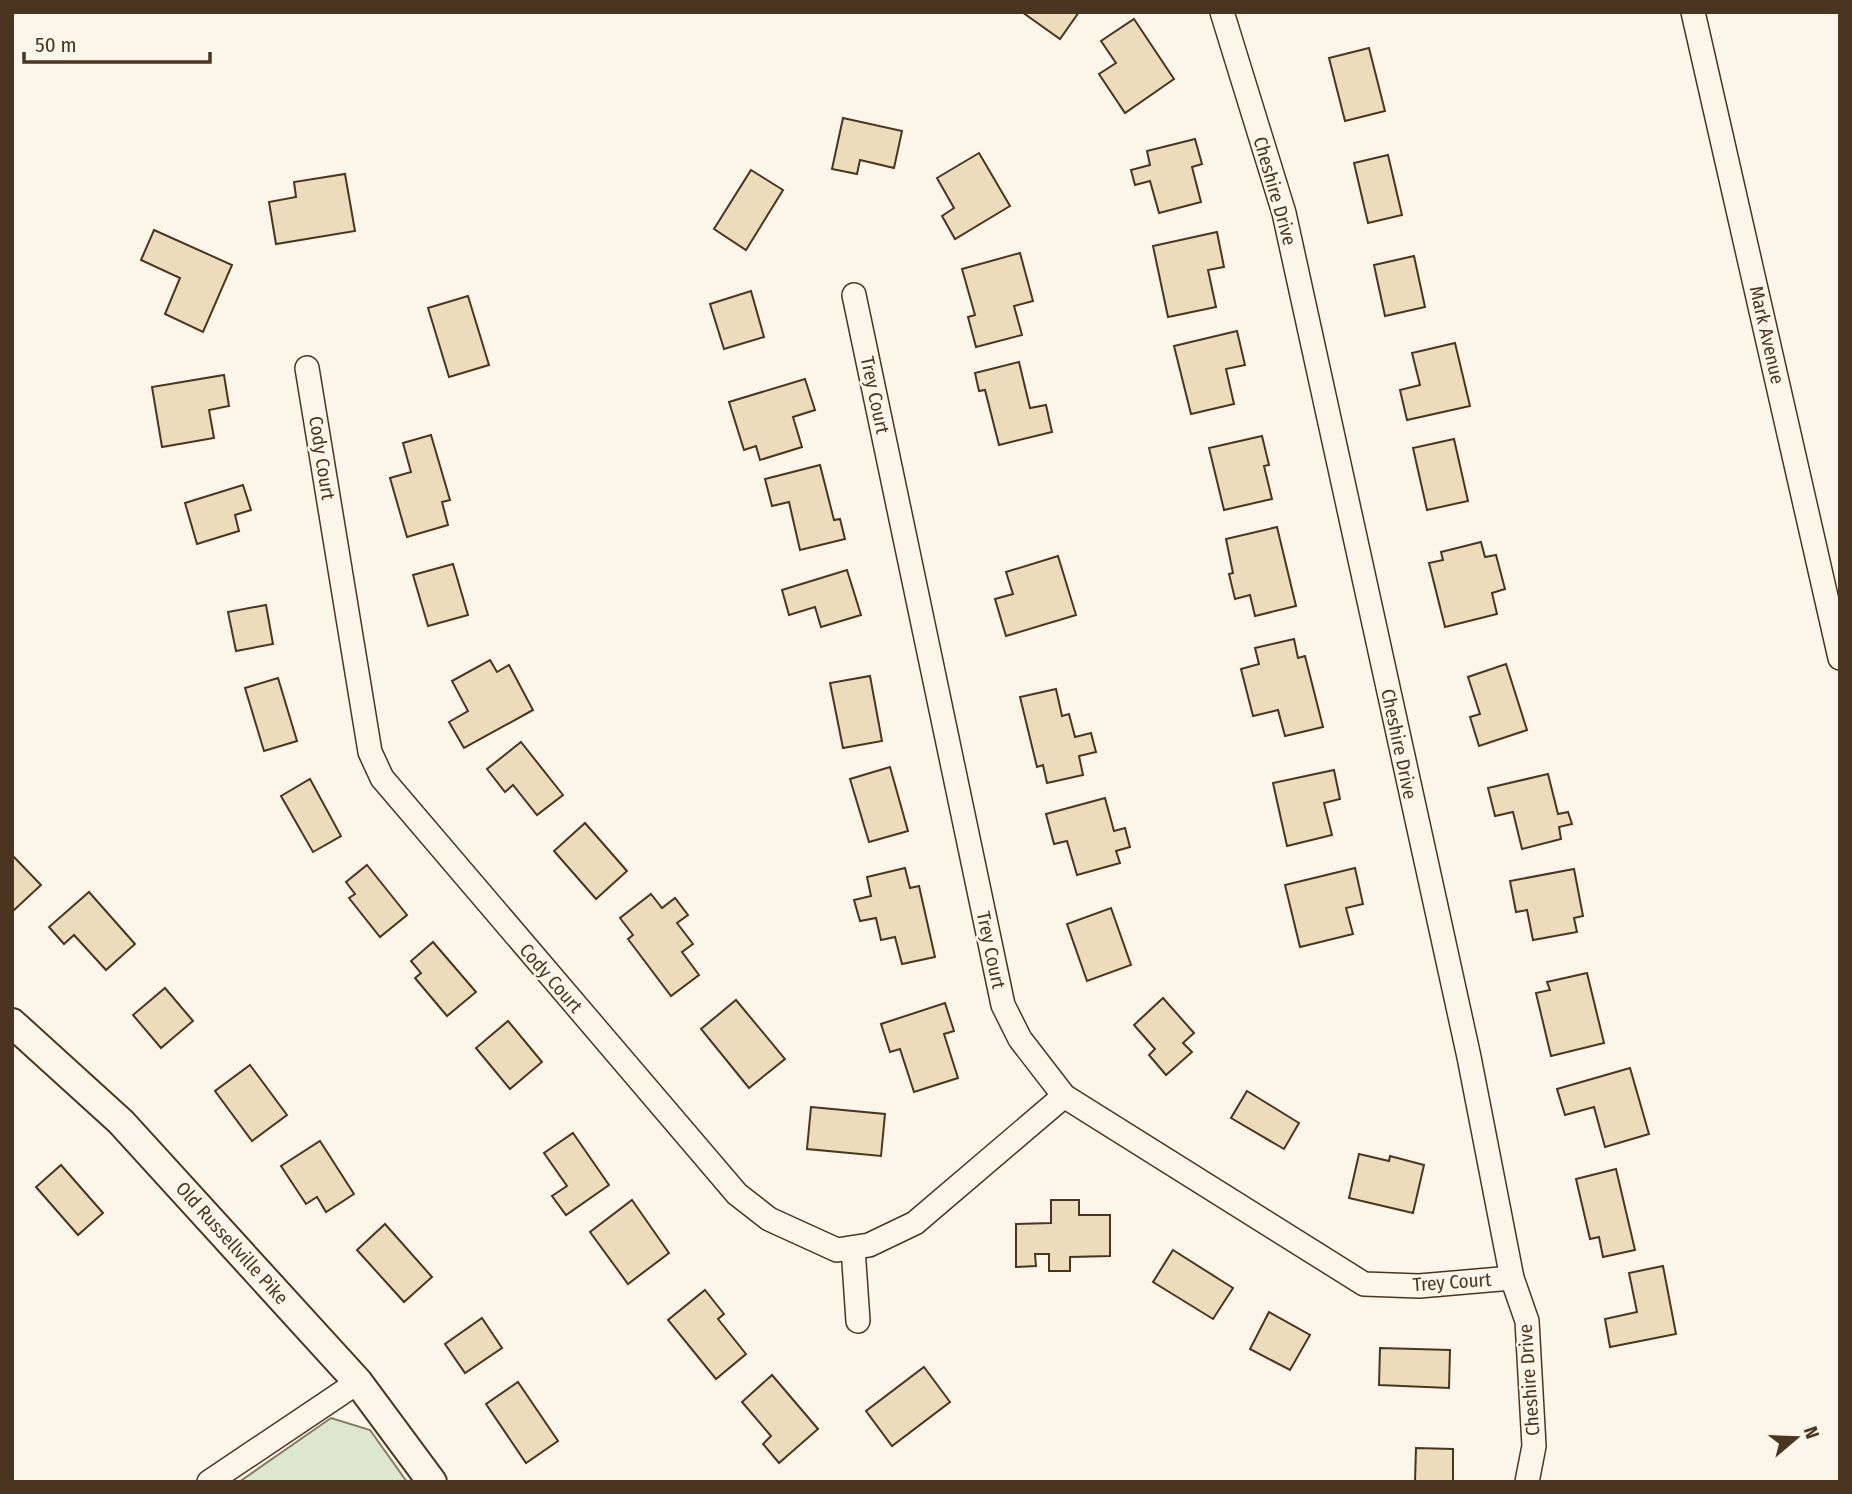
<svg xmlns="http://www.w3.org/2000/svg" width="1852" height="1494" font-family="'Fira Sans Condensed',sans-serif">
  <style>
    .green { fill: #dce7d0; stroke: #887966; stroke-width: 2 }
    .building { fill: #ecdcbc; stroke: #4a3520; stroke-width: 2 }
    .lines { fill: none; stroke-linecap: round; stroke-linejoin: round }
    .minor-casing { stroke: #4a3520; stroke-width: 26 }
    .tertiary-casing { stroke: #4a3520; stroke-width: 32 }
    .minor { stroke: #fbf6e9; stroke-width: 23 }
    .tertiary { stroke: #fbf6e9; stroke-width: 28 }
    .labels { text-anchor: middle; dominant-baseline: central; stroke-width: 5; stroke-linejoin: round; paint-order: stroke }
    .street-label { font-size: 19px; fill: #4a3520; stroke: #fbf6e9 }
  </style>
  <rect width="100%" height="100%" fill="#fbf6e9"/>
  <!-- green -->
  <polygon class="green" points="331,1418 370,1430 407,1482 239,1482"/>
  <!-- building -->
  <g class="building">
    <polygon points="1022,12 1079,12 1060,39"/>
    <polygon points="1134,19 1174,79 1125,113 1099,74 1116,63 1101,41"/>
    <polygon points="1369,48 1385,111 1345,121 1329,58"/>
    <polygon points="843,118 902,131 894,168 860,160 857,174 832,169"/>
    <polygon points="1195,139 1202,164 1192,167 1201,202 1159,213 1150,181 1135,185 1131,170 1150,165 1147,151"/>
    <polygon points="979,153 1010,206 955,239 942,216 954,208 937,178"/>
    <polygon points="1388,155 1402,215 1368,223 1354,163"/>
    <polygon points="751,170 783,190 746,250 714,229"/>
    <polygon points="345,174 355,231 276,244 269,202 296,197 294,182"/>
    <polygon points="154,230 232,265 203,332 165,314 180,278 141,260"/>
    <polygon points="1217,232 1224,267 1208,270 1216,307 1168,317 1153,246"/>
    <polygon points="1020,253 1033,301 1014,306 1022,335 976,347 968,317 975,315 962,269"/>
    <polygon points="1414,256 1425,307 1385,316 1374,265"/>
    <polygon points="751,291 764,337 724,349 710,304"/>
    <polygon points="468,296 489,365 449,377 428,308"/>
    <polygon points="1237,331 1245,365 1226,369 1234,404 1191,414 1174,346"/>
    <polygon points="1455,343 1470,406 1407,420 1400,390 1420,385 1412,353"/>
    <polygon points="1019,362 1030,408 1046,405 1052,432 999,445 985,390 979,391 975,373"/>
    <polygon points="224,375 229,406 209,410 214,438 162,447 152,387"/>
    <polygon points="805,379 815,410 793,417 802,447 760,460 756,446 744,450 729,402"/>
    <polygon points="431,435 450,500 442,502 448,525 407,537 390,478 411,472 403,443"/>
    <polygon points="1262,436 1269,465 1264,466 1272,499 1224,510 1209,448"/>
    <polygon points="1454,439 1468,501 1427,510 1413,448"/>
    <polygon points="820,465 834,520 840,519 845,539 800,550 789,502 772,506 765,479"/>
    <polygon points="243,485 251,510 235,515 239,531 197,544 185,503"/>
    <polygon points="1277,527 1296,606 1255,616 1250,595 1235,599 1229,574 1233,573 1226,539"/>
    <polygon points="1481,542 1485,557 1496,555 1505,589 1492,593 1497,614 1445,627 1429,563 1443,560 1441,552"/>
    <polygon points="1058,556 1076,615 1006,636 995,599 1013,594 1006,572"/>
    <polygon points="453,564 468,615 428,626 413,575"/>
    <polygon points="847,570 861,615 821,627 815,607 789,615 782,590"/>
    <polygon points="266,605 273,644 236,651 228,612"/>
    <polygon points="1294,639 1298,658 1305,656 1323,727 1285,736 1278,710 1253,716 1241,669 1259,664 1255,648"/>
    <polygon points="490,660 497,672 509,665 533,710 464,748 449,722 468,711 452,681"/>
    <polygon points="1506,664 1527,730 1479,746 1470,717 1480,714 1468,677"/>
    <polygon points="870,676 882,741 843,748 830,683"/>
    <polygon points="278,678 297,741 264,751 245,688"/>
    <polygon points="1056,689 1062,716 1069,714 1075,737 1091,733 1096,752 1079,756 1083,775 1047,783 1043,765 1037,767 1020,697"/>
    <polygon points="521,742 563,795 537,815 513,785 505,792 487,769"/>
    <polygon points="890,767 908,831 869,842 850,779"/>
    <polygon points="1334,770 1340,799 1324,803 1332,835 1287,846 1273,783"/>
    <polygon points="1548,774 1558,814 1568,812 1572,824 1559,827 1561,839 1522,849 1513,812 1495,816 1488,788"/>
    <polygon points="310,779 341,836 313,852 281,796"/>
    <polygon points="1105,798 1114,831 1125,828 1130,847 1116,851 1120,863 1077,875 1067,841 1054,844 1046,814"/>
    <polygon points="585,823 627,871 596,899 554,851"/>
    <polygon points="12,855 41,885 12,912"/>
    <polygon points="367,865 407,915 380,937 349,898 355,894 346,882"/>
    <polygon points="905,868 910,888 919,886 935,957 902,964 895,937 881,940 876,918 860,921 854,900 871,896 867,877"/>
    <polygon points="1355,868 1363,904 1346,908 1353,934 1300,947 1285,885"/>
    <polygon points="1574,869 1583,916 1574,918 1577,932 1533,940 1527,910 1516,912 1510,881"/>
    <polygon points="89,892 135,944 106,970 74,935 64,944 49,927"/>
    <polygon points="651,894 662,908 675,898 688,915 677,923 693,944 682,952 699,975 671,996 628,939 633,935 620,918"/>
    <polygon points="1111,908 1131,965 1087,981 1067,924"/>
    <polygon points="433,942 476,992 447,1016 415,978 421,973 411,961"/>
    <polygon points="1587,973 1604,1043 1551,1056 1536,993 1550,990 1547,982"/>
    <polygon points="165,988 193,1021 161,1048 133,1015"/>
    <polygon points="1163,998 1194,1033 1183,1043 1192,1052 1166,1075 1149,1055 1155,1049 1134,1025"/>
    <polygon points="736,1000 785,1059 749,1088 701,1029"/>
    <polygon points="945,1003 954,1031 944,1034 958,1078 914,1092 900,1049 890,1052 881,1024"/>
    <polygon points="508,1021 542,1062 510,1089 476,1048"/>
    <polygon points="250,1065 287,1115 252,1141 215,1091"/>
    <polygon points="1630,1068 1649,1134 1605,1147 1594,1107 1565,1115 1557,1089"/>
    <polygon points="1247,1091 1299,1123 1284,1149 1231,1118"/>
    <polygon points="811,1107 885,1114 881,1156 807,1149"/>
    <polygon points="573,1133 609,1185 566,1215 552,1196 567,1186 544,1153"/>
    <polygon points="320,1141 354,1194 326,1212 317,1197 306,1204 281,1166"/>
    <polygon points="1359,1154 1389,1161 1390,1156 1424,1165 1413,1213 1349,1198"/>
    <polygon points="61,1165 103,1213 78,1235 36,1187"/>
    <polygon points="1616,1169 1635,1250 1603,1257 1599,1237 1590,1239 1576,1179"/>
    <polygon points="632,1200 669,1253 628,1284 590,1232"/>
    <polygon points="1051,1200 1079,1200 1079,1215 1110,1215 1110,1256 1070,1257 1070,1271 1049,1271 1049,1254 1035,1254 1036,1266 1016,1267 1016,1224 1051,1223"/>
    <polygon points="385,1224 432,1277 404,1302 357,1250"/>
    <polygon points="1173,1250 1233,1288 1213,1319 1153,1282"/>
    <polygon points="1663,1266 1676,1334 1610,1347 1605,1319 1637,1312 1629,1273"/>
    <polygon points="705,1290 724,1314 718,1319 746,1354 716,1379 668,1320"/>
    <polygon points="1269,1312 1310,1335 1290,1370 1250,1349"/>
    <polygon points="482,1318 502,1348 465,1373 445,1344"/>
    <polygon points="1380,1348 1450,1350 1449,1388 1379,1385"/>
    <polygon points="924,1367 950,1402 892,1446 866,1411"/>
    <polygon points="772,1375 818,1429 779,1463 763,1444 771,1436 742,1402"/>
    <polygon points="518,1382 558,1441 526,1463 486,1404"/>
    <polygon points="1416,1448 1453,1449 1453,1482 1415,1482"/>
  </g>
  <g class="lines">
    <!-- minor casing -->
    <g class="minor-casing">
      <g id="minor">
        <polyline points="1222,12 1284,213 1469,1057 1512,1278 1527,1321 1534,1446 1527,1482"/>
        <polyline points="1693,12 1840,658"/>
        <polyline points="854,295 1003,1005 1020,1039 1064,1096 1364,1284 1419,1286 1512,1278"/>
        <polyline points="307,368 370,752 382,778 737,1194 769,1219 837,1250 869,1245 915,1223 1064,1096"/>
        <polyline points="853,1248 858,1321"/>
        <polyline points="209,1482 358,1382"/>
      </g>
    </g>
    <!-- tertiary casing -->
    <g class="tertiary-casing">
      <polyline id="tertiary" points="12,1023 121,1122 358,1382 432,1482"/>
    </g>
    <!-- minor -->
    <use href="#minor" class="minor"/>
    <!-- tertiary -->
    <use href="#tertiary" class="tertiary"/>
  </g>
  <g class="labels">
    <!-- street labels -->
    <g class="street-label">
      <text transform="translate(1275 191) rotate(74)">Cheshire Drive</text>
      <text transform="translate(1767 335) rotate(77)">Mark Avenue</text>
      <text transform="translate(875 395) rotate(78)">Trey Court</text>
      <text transform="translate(322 458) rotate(81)">Cody Court</text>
      <text transform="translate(1399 744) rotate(78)">Cheshire Drive</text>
      <text transform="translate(991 950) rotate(78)">Trey Court</text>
      <text transform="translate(551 978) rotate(49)">Cody Court</text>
      <text transform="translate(232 1243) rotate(48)">Old Russellville Pike</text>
      <text transform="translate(1452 1282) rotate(-4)">Trey Court</text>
      <text transform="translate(1529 1380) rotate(-94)">Cheshire Drive</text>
    </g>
  </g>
  <!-- border -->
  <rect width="1852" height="1494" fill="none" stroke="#4a3520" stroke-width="28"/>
  <!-- north arrow -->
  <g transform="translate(1796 1438) rotate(71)" stroke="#fbf6e9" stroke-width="5" paint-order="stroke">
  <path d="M0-5L12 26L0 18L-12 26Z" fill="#4a3520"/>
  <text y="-10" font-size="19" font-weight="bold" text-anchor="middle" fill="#4a3520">N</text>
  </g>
  <!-- scale -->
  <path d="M24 52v10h186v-10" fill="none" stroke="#4a3520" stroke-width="3.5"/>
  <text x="35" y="52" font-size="21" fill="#4a3520" stroke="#fbf6e9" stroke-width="5" paint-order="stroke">50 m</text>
</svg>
